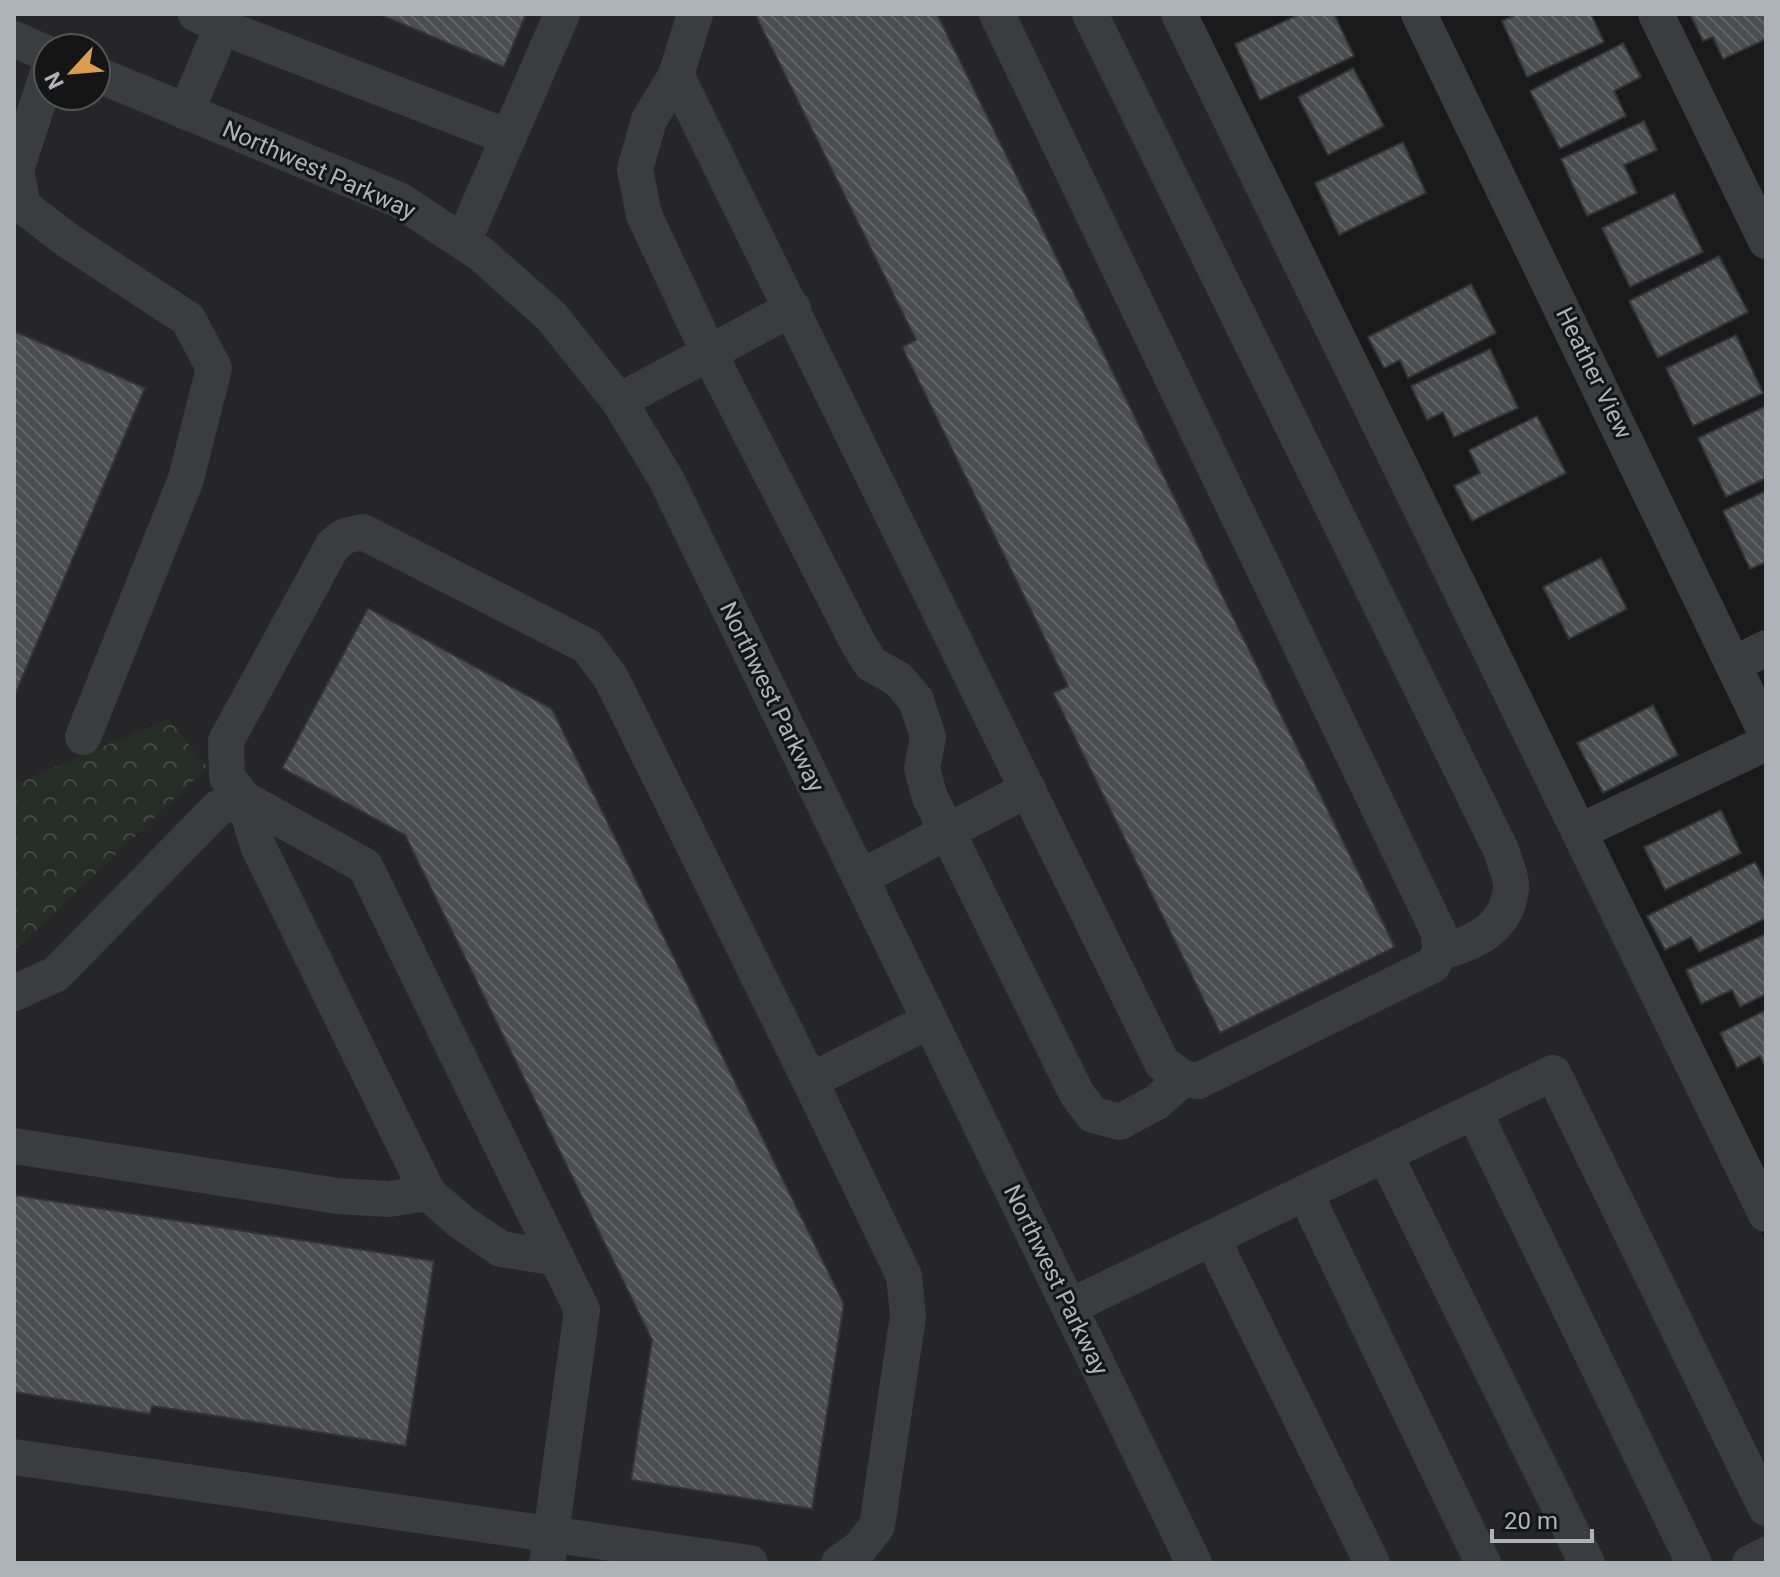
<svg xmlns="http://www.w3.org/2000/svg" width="1780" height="1577" font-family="Roboto,sans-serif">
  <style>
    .built { fill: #262628; fill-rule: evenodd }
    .forest { fill: url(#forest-crowns) }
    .building { fill: url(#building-back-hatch); stroke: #343437; stroke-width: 2 }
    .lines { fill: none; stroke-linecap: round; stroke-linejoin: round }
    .minor { stroke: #3b3c40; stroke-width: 36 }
    .labels { text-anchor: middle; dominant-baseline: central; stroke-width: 6; stroke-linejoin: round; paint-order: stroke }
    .street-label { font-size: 24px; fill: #aeb3b9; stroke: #151516 }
  </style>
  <defs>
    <pattern id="forest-crowns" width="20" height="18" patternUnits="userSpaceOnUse" patternTransform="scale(2)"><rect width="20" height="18" fill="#262d26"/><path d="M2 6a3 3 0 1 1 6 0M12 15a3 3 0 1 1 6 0" fill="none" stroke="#434943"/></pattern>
    <pattern id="building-back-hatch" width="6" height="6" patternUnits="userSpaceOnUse" patternTransform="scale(2)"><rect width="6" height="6" fill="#4c4d50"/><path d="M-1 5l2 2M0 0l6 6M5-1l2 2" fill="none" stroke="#636467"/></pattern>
  </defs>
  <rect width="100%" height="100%" fill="#1a1a1b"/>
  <!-- built -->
  <path class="built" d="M14,14h1150l602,1229v320h-1752zM48,48h48v48h-48z"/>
  <!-- forest -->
  <polygon class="forest" points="168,719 208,767 14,951 14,781 18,783"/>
  <!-- building -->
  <g class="building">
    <polygon points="379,14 526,14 504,67"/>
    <polygon points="755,14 937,14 1395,947 1220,1033 1053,693 1068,686 902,347 916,340"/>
    <polygon points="1300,14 1334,14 1354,56 1260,100 1235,44"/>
    <polygon points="1517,14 1591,14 1604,42 1527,77 1502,21"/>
    <polygon points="1690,14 1766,14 1766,39 1723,59 1713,37 1703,41"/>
    <polygon points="1623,43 1641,77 1614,91 1626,116 1560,149 1530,91"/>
    <polygon points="1353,68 1384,126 1328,155 1298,97"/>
    <polygon points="1644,121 1657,150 1624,165 1637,193 1587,216 1561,159"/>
    <polygon points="1403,142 1426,193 1339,235 1315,183"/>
    <polygon points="1674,193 1703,252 1630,287 1602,228"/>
    <polygon points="1719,256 1748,312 1658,358 1629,301"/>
    <polygon points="1471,284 1496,333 1408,378 1400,360 1384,368 1368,337"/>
    <polygon points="14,331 145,388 14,697"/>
    <polygon points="1736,335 1763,393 1693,426 1666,368"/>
    <polygon points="1490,349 1518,408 1454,437 1443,412 1427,420 1411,386"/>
    <polygon points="1766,406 1766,478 1726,497 1698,438"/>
    <polygon points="1537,416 1566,473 1472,521 1454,486 1480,473 1469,450"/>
    <polygon points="1766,491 1766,562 1750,569 1723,511"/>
    <polygon points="1601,558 1627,609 1569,639 1543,587"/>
    <polygon points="368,608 552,709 844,1304 812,1509 631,1480 652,1340 405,835 282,768"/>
    <polygon points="1653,705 1678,755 1603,793 1577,743"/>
    <polygon points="1721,810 1741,853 1665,890 1644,847"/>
    <polygon points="1755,862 1766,883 1766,918 1699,952 1691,937 1665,950 1647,916"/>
    <polygon points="1766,934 1766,994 1740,1007 1732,990 1701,1004 1686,970"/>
    <polygon points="1766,1010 1766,1068 1760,1056 1737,1068 1720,1033"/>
    <polygon points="14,1195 434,1261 406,1446 152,1406 150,1414 14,1392"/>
  </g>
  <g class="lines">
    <!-- minor -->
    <g class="minor">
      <polyline points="695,14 676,75 1162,1063 1183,1078 1198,1081 1433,965 1440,952 1439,933 997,14"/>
      <path d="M1090,14l411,836c3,11 11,27 10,38 -4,41 -36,55 -71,64"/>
      <polyline points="1179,14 1766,1214"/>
      <polyline points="1419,14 1766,733"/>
      <polyline points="1656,14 1766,241"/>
      <polyline points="222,27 508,137"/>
      <polyline points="14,39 48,54"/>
      <polyline points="48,72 16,170 23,206 67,240 188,319 214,368 186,479 83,737"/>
      <polyline points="96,74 399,200 481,254 551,316 619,401 666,479 1194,1563"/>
      <polyline points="676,75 649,120 635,169 644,215 709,353 858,643 871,664 898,679 916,700 928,737 922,768 929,795 1077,1094 1093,1115 1120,1122 1157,1102 1183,1078"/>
      <polyline points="186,112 222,27 196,14"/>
      <polyline points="463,242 562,14"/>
      <polyline points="619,401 793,308"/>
      <polyline points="1733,665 1766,648"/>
      <polyline points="1579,832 1766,743"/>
      <polyline points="860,878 1028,789"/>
      <polyline points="14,993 56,974 218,808 244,799 258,846 428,1193 461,1222 501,1249 557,1258"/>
      <polyline points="810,1081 904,1276 908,1316 877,1526 860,1548 839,1563"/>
      <polyline points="1474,1112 1694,1563"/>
      <polyline points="14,1146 338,1196 389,1199 428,1193"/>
      <polyline points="1385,1155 1587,1563"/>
      <polyline points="1305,1193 1483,1563"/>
      <polyline points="1212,1238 1372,1563"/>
      <polyline points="1069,1307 1553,1073 1766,1508"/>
      <polyline points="14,1457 750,1563"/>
      <polyline points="547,1563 582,1310 365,866 244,799 227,777 226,741 333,545 345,536 363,532 587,646 611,678 810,1081 929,1021"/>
      <polyline points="1750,1563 1766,1555"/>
    </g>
  </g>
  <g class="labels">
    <!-- street labels -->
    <g class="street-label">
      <text transform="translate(319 170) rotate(24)">Northwest Parkway</text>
      <text transform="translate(1594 373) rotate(64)">Heather View</text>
      <text transform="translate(772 697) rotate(64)">Northwest Parkway</text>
      <text transform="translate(1056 1280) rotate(64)">Northwest Parkway</text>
    </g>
  </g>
  <!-- border -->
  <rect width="1780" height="1577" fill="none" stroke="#aeb3b9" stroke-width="32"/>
  <!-- north arrow -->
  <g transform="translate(72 72) rotate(244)"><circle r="38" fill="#151516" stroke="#525457" stroke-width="2"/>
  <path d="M0-6L14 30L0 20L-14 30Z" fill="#dc9d51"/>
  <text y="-12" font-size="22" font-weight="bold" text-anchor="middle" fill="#aeb3b9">N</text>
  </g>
  <!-- scale -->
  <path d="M1492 1529v12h100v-12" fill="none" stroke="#aeb3b9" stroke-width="4"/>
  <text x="1504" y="1529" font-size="24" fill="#aeb3b9" stroke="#151516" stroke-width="6" paint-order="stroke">20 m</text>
</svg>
